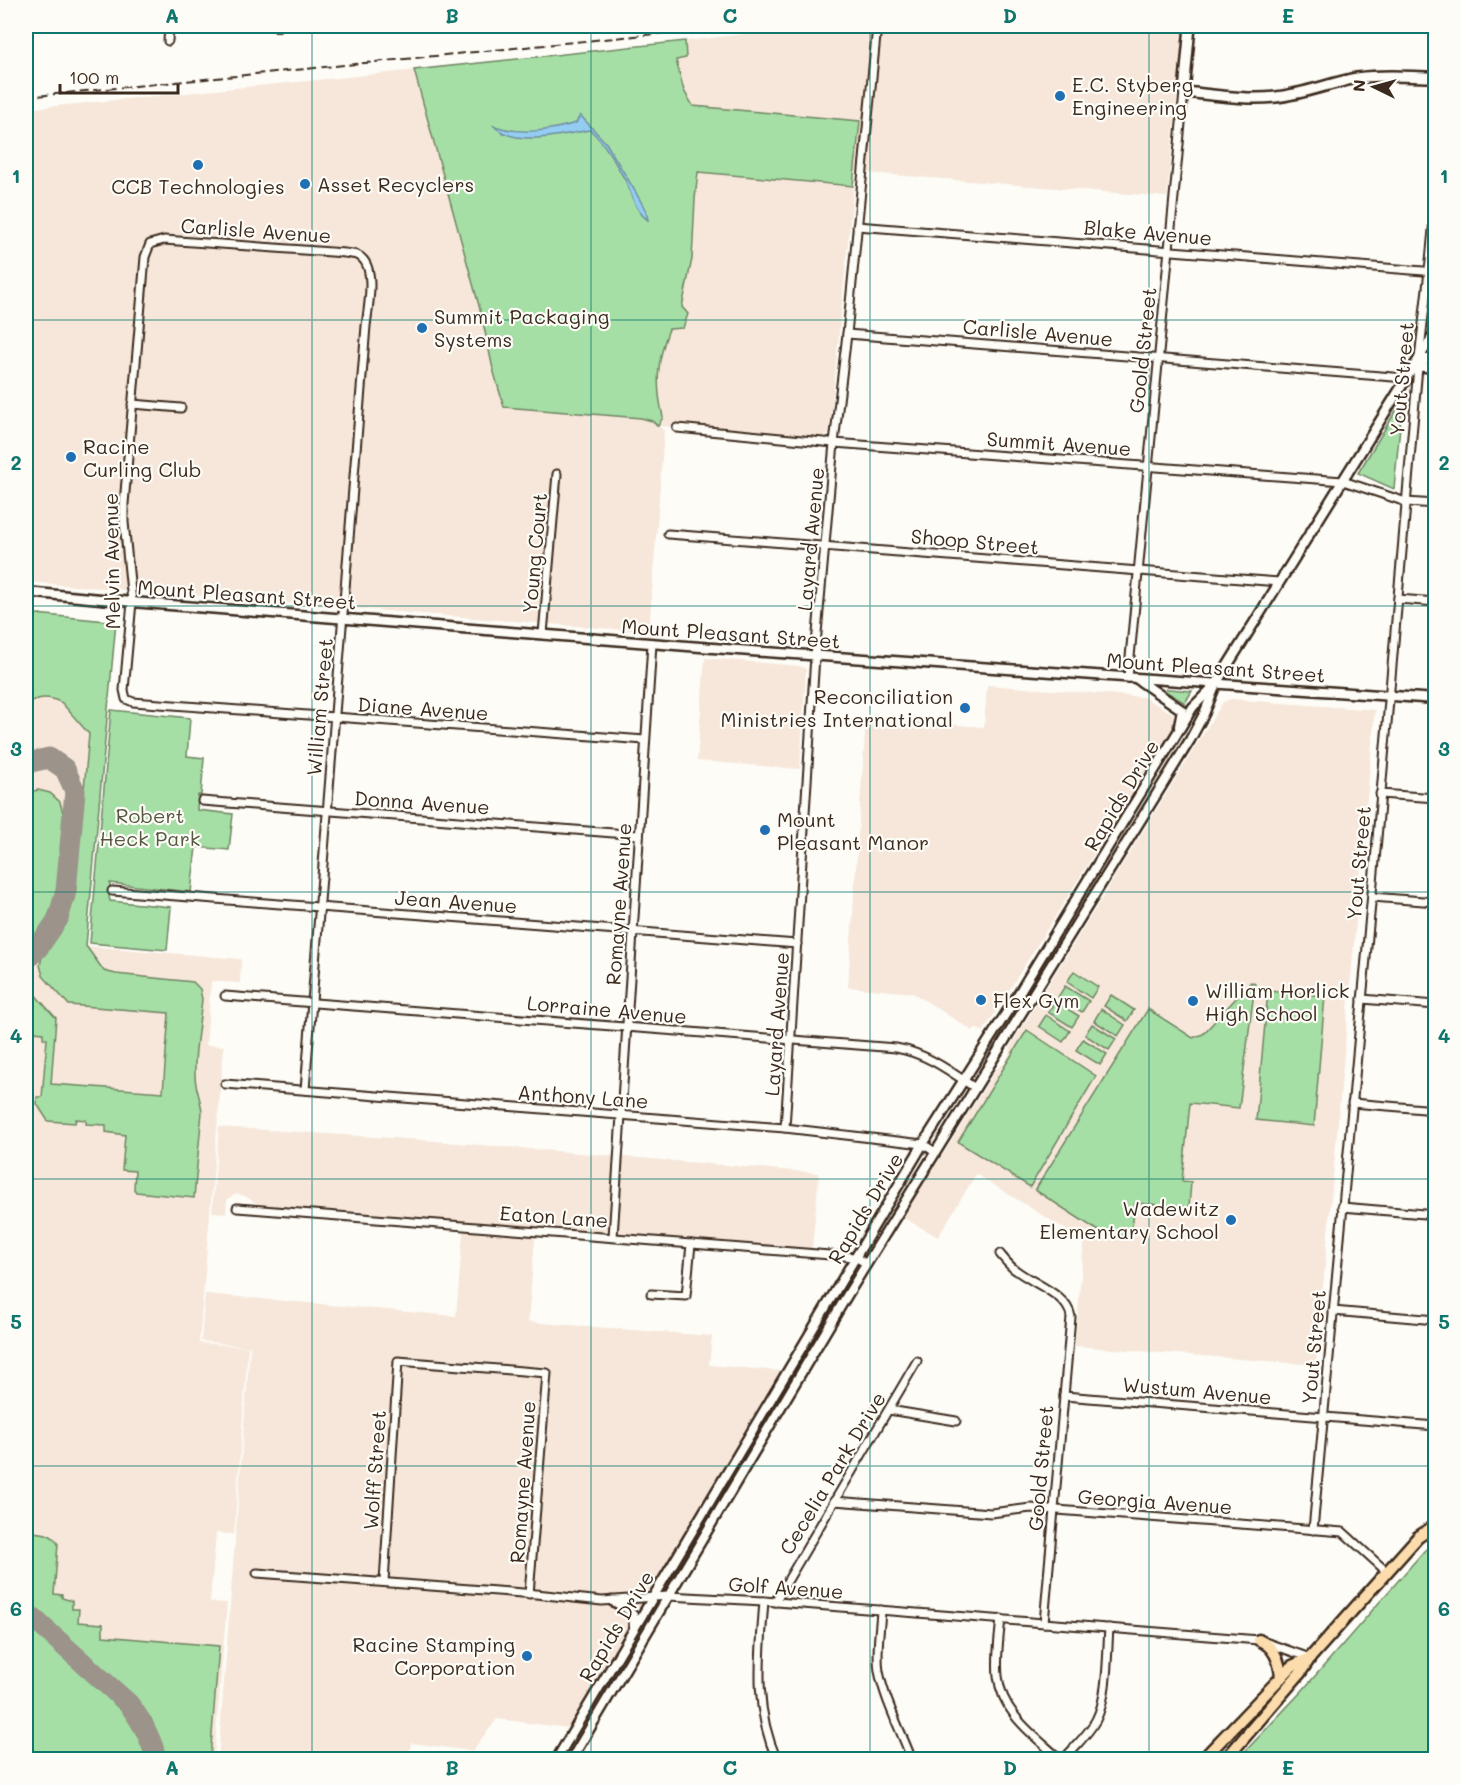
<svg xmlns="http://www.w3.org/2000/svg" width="1461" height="1785" font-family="Mali,sans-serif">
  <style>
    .built { fill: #f6e7da }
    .green { fill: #a5dfa5; stroke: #708462; stroke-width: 1.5 }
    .water { fill: #93cdf2; stroke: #708c9d; stroke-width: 1.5 }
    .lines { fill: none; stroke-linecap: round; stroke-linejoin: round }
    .taxiway { stroke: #9c938a; stroke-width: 21 }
    .minor-casing { stroke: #3b2a1e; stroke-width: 11 }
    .tertiary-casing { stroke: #3b2a1e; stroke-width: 13 }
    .secondary-casing { stroke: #3b2a1e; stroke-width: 14 }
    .primary-casing { stroke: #3b2a1e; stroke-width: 15 }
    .minor { stroke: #fdfcf7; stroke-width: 7 }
    .tertiary { stroke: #fdfcf7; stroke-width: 8 }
    .secondary { stroke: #fdfcf7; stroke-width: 9 }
    .primary { stroke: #fcdcac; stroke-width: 10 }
    .rail { stroke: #3b2a1e; stroke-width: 2; stroke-dasharray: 9 4.5; stroke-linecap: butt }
    .grid { fill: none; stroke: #0f766e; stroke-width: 1.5; stroke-opacity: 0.55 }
    .poi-dot { fill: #1f6fb2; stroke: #fdfcf7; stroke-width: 2 }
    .labels { text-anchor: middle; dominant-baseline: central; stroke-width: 4.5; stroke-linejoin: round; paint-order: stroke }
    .poi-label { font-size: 20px; fill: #3b2a1e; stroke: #fdfcf7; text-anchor: start }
    .street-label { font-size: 20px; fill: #3b2a1e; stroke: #fdfcf7 }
    .park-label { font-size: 20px; fill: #565740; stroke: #fdfcf7 }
    .neatline { fill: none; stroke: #0f766e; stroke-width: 2 }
    .grid-label { font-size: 20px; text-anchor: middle; font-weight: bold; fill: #0f766e }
  </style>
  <rect width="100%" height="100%" fill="#fdfcf7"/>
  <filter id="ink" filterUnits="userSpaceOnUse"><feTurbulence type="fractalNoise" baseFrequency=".0167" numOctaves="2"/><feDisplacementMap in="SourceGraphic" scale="12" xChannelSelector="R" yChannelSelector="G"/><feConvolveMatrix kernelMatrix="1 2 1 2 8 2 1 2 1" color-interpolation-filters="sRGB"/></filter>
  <g filter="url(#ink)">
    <!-- built -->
    <g class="built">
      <polygon points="891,26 1184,26 1167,197 855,172 829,434 822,437 659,426 664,431 649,632 26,582 26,109 566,55 761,32"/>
      <polygon points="26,613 116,622 86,946 241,959 240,983 211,981 206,1045 224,1046 199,1343 248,1347 234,1534 216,1533 210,1602 227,1603 214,1759 26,1759"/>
      <polygon points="705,658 800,666 806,669 800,769 697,761"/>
      <polygon points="987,685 1143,697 1172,713 1175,716 1175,721 1174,726 1126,803 983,1032 975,1028 973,1031 913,993 848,987 866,718 984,727"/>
      <polygon points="1231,699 1375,710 1316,1365 1075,1346 1084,1241 976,1174 938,1237 900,1216 944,1153 996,1069 1004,1064 1010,1053 1011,1045 1223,702"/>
      <polygon points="219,1127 422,1140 819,1173 812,1249 536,1227 528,1322 712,1336 709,1365 781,1371 568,1728 497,1719 472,1751 411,1743 408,1759 218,1759 250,1347 201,1341 205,1294 456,1316 464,1222 259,1205 245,1196 238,1194 233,1195 227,1200 226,1213 212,1212"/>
    </g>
    <!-- green -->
    <g class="green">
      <path d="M685,41l1,17 -10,2 8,31 9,15 167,15 -7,65 -155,-14 -3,27 -3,60 -10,48 6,7 -5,14 -14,1c-12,32 -14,55 -6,88l-5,9 -6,-5 -11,-3 -137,-11 -11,-38 -12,-56 -67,-243z"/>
      <polygon points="1400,404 1402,405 1394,489 1358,473"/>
      <path d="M26,613l90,9 -30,324 18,25 12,3 77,8 7,7 2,10c-2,23 -10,64 -6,86 2,9 5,17 6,27l-8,86 -58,-6 -2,-3 1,-18 -13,-1 3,-35 -19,-3v-7l-20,-1v-4l-10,-1 -1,4 -27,-2 -11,-17v-7h5l5,-58 -4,-1v-5l-17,-2v-44l3,1 27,30 -5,66 112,8 6,-79 -100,-8 -26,-29 -3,-11 2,-8 22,-31 10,-26 15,-166 -27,-31c-13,-7 -25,-7 -36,2z"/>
      <polygon points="1170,689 1190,691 1192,691 1185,703 1165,691 1166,689"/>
      <polygon points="111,710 190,718 187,756 204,758 201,795 198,795 197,810 233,814 229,850 196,847 191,892 110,883 109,896 110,901 171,907 167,950 90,943"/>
      <polygon points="38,790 50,793 60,802 64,816 57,890 52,907 46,921 26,946 26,793"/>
      <polygon points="1074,971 1098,987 1091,998 1067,982"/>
      <polygon points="1251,982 1255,984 1239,1108 1190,1103 1182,1181 1191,1182 1189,1207 1135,1203 1131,1236 1103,1234 1035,1190 1148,1009 1193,1038 1203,1034"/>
      <polygon points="1065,986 1089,1001 1082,1012 1058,997"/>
      <polygon points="1268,991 1325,996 1314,1126 1256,1120"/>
      <polygon points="1111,995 1134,1010 1127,1021 1104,1006"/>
      <polygon points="1055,1001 1079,1016 1072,1027 1048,1012"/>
      <polygon points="1101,1009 1125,1025 1118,1036 1094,1021"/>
      <polygon points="1046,1015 1070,1031 1063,1042 1039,1026"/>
      <polygon points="1092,1024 1116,1039 1109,1050 1085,1035"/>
      <polygon points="1027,1030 1096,1076 1030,1187 958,1142"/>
      <polygon points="1083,1039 1107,1054 1100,1065 1076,1050"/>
      <path d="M26,1532c12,1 25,-1 32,12l-4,50 8,1v3l10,3v8h7l-1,13 25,2v12l116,10 -9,113h-45l-3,-15 -11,-25 -16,-21 -109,-99z"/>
      <polygon points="1435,1542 1435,1759 1238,1759 1302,1691 1424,1551"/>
      <polygon points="26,1623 123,1712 136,1730 147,1759 26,1759"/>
    </g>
    <!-- water -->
    <path class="water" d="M580,115l26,28 29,48 11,20 2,9c-13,-8 -17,-28 -23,-40 -10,-18 -20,-37 -35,-50 -25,4 -76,18 -96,-4 28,9 55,5 82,-3z"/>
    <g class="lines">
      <!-- taxiway -->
      <g class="taxiway">
        <polyline points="26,766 31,762 49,758 65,769 75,791 66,891 58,919 38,948 26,960"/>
        <path d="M26,1612l102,91c13,17 24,35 28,57"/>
      </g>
      <!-- minor casing -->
      <g class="minor-casing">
        <g id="minor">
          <polyline points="277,27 277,26"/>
          <polyline points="168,41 169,26"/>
          <polyline points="857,226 1436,272"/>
          <polyline points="847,334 1406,378"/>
          <polyline points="132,404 181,408"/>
          <polyline points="677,428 834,443 1343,481 1406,502 1436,504"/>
          <polyline points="668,534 1279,582"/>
          <polyline points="1398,599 1436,602"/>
          <polyline points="543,634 557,474"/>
          <polyline points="1128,678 1184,92"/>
          <polyline points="1380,794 1436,798"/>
          <polyline points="202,801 639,835"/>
          <polyline points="112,891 797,944"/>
          <polyline points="1372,897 1436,902"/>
          <path d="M225,996l671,52c30,5 54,23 79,40"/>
          <polyline points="1362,999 1436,1005"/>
          <polyline points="225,1084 785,1128 923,1144 935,1152"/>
          <path d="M305,1090c20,-255 41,-510 61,-764 2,-18 11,-60 -7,-70 -4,-2 -10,-2 -14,-3l-181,-13 -14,4 -5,13 -21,247v18l8,80 -8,88 2,9 7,3 512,38"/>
          <polyline points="1352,1103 1436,1110"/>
          <polyline points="785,1128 815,656 834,443 847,334 877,26"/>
          <polyline points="1342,1207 1436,1215"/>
          <polyline points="237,1208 855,1257 867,1264"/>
          <polyline points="613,1237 652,644"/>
          <path d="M1000,1254c5,6 10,13 17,17 17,13 51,24 54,46l-27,306"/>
          <polyline points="651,1294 686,1296 691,1244"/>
          <polyline points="1333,1311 1436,1320"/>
          <polyline points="1064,1396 1436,1426"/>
          <polyline points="889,1410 956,1421"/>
          <polyline points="834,1501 991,1513 1031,1508 1343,1532 1387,1572"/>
          <polyline points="1313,1530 1376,850 1418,367 1429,271 1436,199"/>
          <polyline points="257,1573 536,1594 602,1601 668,1596 764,1601 1259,1640 1310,1658"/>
          <polyline points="384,1582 398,1361 547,1373 529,1594"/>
          <path d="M764,1601c-4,56 -11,105 13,159"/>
          <polyline points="775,1602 917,1361"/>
          <path d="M881,1610c-1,20 -5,41 -2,61 5,28 23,62 33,89"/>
          <path d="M1001,1619c-2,19 -5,38 -3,57 4,38 37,60 63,84"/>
          <path d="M1063,1760c11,-13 25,-25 33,-40 12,-23 11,-66 13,-92"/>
        </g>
      </g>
      <!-- tertiary casing -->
      <g class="tertiary-casing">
        <g id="tertiary">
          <polyline points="1419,359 1436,359"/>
          <polyline points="1414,366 1436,368"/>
          <polyline points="26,592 132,602 751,651 1436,699"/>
          <polyline points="1137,679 1182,710 1179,726"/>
          <polyline points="612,1601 626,1608 633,1615 634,1627"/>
          <polyline points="556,1760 923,1144 1019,993 1193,707 1214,686"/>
          <polyline points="571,1760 848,1294 1190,740 1204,714 1216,684 1436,331"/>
        </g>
      </g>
      <!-- secondary casing -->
      <g class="secondary-casing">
        <path id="secondary" d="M1190,26l-6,66c31,3 62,8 92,5 28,-3 54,-14 81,-19 26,-4 53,-1 79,-1"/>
      </g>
      <!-- primary casing -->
      <g class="primary-casing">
        <g id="primary">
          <path d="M1259,1640c16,7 21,21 22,38"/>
          <polyline points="1202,1760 1292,1666 1310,1658"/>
          <polyline points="1225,1760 1300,1673 1310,1658 1418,1537 1436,1525"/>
        </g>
      </g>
      <!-- minor -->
      <use href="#minor" class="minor"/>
      <!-- tertiary -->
      <use href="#tertiary" class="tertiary"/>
      <!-- secondary -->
      <use href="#secondary" class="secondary"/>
      <!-- primary -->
      <use href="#primary" class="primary"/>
      <!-- rail -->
      <polyline class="rail" points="26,97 734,26"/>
    </g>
  </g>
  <!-- grid -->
  <path class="grid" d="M312,26v1734M591,26v1734M870,26v1734M1149,26v1734M26,320h1410M26,606h1410M26,892h1410M26,1179h1410M26,1466h1410"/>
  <!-- markers -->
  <g class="poi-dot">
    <circle cx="1060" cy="96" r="6"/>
    <circle cx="198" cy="165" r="6"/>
    <circle cx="305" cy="184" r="6"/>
    <circle cx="422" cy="328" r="6"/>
    <circle cx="71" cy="457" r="6"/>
    <circle cx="965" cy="708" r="6"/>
    <circle cx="765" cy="830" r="6"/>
    <circle cx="981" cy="1000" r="6"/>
    <circle cx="1193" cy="1001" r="6"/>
    <circle cx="1231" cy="1220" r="6"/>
    <circle cx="527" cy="1656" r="6"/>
  </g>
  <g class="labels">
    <!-- poi labels -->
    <g class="poi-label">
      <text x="1072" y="84">E.C. Styberg<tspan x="1072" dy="23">Engineering</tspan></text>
      <text x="317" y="184">Asset Recyclers</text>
      <text x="198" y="186" text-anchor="middle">CCB Technologies</text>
      <text x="434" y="316">Summit Packaging<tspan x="434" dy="23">Systems</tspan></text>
      <text x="83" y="446">Racine<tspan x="83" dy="23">Curling Club</tspan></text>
      <text x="953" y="696" text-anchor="end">Reconciliation<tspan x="953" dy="23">Ministries International</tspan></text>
      <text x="777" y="819">Mount<tspan x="777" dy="23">Pleasant Manor</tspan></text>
      <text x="1205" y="990">William Horlick<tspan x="1205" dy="23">High School</tspan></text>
      <text x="993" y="1000">Flex Gym</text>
      <text x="1219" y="1208" text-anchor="end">Wadewitz<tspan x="1219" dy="23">Elementary School</tspan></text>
      <text x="515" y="1644" text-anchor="end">Racine Stamping<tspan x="515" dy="23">Corporation</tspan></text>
    </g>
    <!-- street labels -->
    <g class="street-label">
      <text transform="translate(256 230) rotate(4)">Carlisle Avenue</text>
      <text transform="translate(1148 232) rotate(5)">Blake Avenue</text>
      <text transform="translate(1038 332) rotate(5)">Carlisle Avenue</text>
      <text transform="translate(1142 350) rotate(-84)">Goold Street</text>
      <text transform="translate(1401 379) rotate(-85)">Yout Street</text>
      <text transform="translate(1059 443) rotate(4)">Summit Avenue</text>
      <text transform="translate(810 539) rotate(-85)">Layard Avenue</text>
      <text transform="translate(975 541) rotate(5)">Shoop Street</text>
      <text transform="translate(534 553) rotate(-85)">Young Court</text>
      <text transform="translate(111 561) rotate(-91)">Melvin Avenue</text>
      <text transform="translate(247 594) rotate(4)">Mount Pleasant Street</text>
      <text transform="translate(731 633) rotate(4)">Mount Pleasant Street</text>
      <text transform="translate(1216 667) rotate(4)">Mount Pleasant Street</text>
      <text transform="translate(319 707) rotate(-85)">William Street</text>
      <text transform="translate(423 708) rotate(4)">Diane Avenue</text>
      <text transform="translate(1121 795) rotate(-59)">Rapids Drive</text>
      <text transform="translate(422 802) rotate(4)">Donna Avenue</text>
      <text transform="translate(1358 863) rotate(-85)">Yout Street</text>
      <text transform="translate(456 901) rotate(4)">Jean Avenue</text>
      <text transform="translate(618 904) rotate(-86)">Romayne Avenue</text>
      <text transform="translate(607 1009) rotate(5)">Lorraine Avenue</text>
      <text transform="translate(776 1024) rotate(-86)">Layard Avenue</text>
      <text transform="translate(583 1096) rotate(4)">Anthony Lane</text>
      <text transform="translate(865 1208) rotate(-59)">Rapids Drive</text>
      <text transform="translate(554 1216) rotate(4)">Eaton Lane</text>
      <text transform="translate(1313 1347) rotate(-85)">Yout Street</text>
      <text transform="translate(1197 1390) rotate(5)">Wustum Avenue</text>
      <text transform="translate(1040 1468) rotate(-85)">Goold Street</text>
      <text transform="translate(374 1470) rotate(-86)">Wolff Street</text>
      <text transform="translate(832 1473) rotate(-59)">Cecelia Park Drive</text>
      <text transform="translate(522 1482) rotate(-86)">Romayne Avenue</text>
      <text transform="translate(1155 1501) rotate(4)">Georgia Avenue</text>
      <text transform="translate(786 1587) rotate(4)">Golf Avenue</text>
      <text transform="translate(616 1626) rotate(-59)">Rapids Drive</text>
    </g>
    <!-- park labels -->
    <g class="park-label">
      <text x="150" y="815">Robert<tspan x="150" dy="23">Heck Park</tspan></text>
    </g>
  </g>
  <!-- margin -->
  <rect width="1461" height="1785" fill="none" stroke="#fdfcf7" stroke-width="66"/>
  <!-- north arrow -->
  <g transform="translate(1374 87) rotate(275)" stroke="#fdfcf7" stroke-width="4.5" paint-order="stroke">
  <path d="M0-4.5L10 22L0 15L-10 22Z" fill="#3b2a1e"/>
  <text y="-9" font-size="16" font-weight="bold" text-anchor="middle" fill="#3b2a1e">N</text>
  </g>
  <!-- scale -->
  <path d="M60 84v9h118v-9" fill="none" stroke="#3b2a1e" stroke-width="3"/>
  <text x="69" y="84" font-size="18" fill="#3b2a1e" stroke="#fdfcf7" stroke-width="4.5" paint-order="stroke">100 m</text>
  <rect x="33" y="33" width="1395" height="1719" class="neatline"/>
  <g class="grid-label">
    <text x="172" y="23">A</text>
    <text x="452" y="23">B</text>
    <text x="730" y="23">C</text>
    <text x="1010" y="23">D</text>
    <text x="1288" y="23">E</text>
    <text x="16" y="183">1</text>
    <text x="1444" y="183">1</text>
    <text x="16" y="470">2</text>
    <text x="1444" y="470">2</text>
    <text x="16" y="756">3</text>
    <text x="1444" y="756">3</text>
    <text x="16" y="1043">4</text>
    <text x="1444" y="1043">4</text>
    <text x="16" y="1329">5</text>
    <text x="1444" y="1329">5</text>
    <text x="16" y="1616">6</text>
    <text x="1444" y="1616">6</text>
    <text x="172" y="1775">A</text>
    <text x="452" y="1775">B</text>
    <text x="730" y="1775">C</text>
    <text x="1010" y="1775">D</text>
    <text x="1288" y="1775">E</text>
  </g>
</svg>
